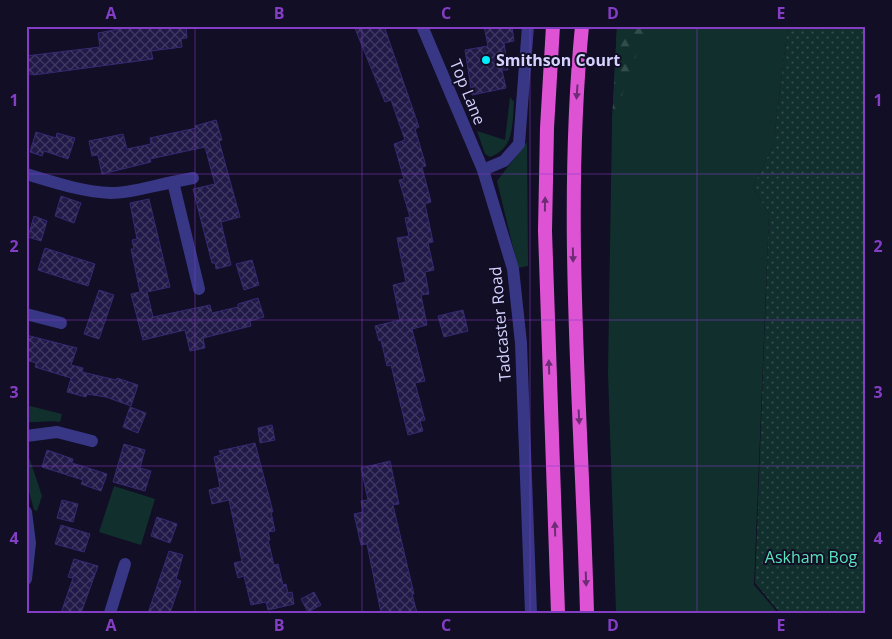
<svg xmlns="http://www.w3.org/2000/svg" width="892" height="639" font-family="'Open Sans',sans-serif">
  <style>
    .grass { fill: #11302d }
    .forest { fill: url(#forest-firs) }
    .park { fill: url(#park-dots) }
    .building { fill: url(#building-cross-hatch); stroke: #362a74 }
    .lines { fill: none; stroke-linecap: round; stroke-linejoin: round }
    .minor { stroke: #373786; stroke-width: 12 }
    .tertiary { stroke: #373786; stroke-width: 12 }
    .trunk { stroke: #dd53d4; stroke-width: 14 }
    .oneway { fill: #6d2d74 }
    .grid { fill: none; stroke: #843dc5; stroke-width: 1; stroke-opacity: 0.55 }
    .poi-dot { fill: #00edfd; stroke: #110e25; stroke-width: 2 }
    .labels { text-anchor: middle; dominant-baseline: central; stroke-width: 4; stroke-linejoin: round; paint-order: stroke }
    .poi-label { font-size: 16px; font-weight: bold; fill: #d6d2ff; stroke: #110e25; text-anchor: start }
    .street-label { font-size: 16px; fill: #d6d2ff; stroke: #110e25 }
    .park-label { font-size: 16px; fill: #5ae4bc; stroke: #110e25 }
    .neatline { fill: none; stroke: #843dc5; stroke-width: 2 }
    .grid-label { font-size: 16px; text-anchor: middle; font-weight: bold; fill: #843dc5 }
  </style>
  <defs>
    <pattern id="forest-firs" width="22" height="20" patternUnits="userSpaceOnUse" patternTransform="scale(1.25)"><rect width="22" height="20" fill="#11302d"/><path d="M5 1l3.5 6h-7zM16 11l3.5 6h-7z" fill="#334d4c"/></pattern>
    <pattern id="park-dots" width="8" height="8" patternUnits="userSpaceOnUse" patternTransform="scale(1.25)"><rect width="8" height="8" fill="#11302d"/><path d="M2 2h.1M6 6h.1" fill="none" stroke="#334d4c" stroke-width="1.8" stroke-linecap="round"/></pattern>
    <pattern id="building-cross-hatch" width="8" height="8" patternUnits="userSpaceOnUse" patternTransform="scale(1.25)"><rect width="8" height="8" fill="#211947"/><path d="M0 0l8 8M0 8l8-8" fill="none" stroke="#403a63"/></pattern>
  </defs>
  <rect width="100%" height="100%" fill="#110e25"/>
  <!-- grass -->
  <g class="grass">
    <polygon points="617,26 788,26 773,146 753,187 769,214 754,585 778,613 616,613 608,373 612,123"/>
    <path d="M510,97l4,5c-2,22 1,46 -24,55l-5,-3 -8,-23 28,9z"/>
    <polygon points="527,142 528,266 518,268 497,181"/>
    <path d="M26,405l36,9 -2,8c-12,-2 -22,1 -34,0z"/>
    <polygon points="26,448 42,496 37,511 34,510 26,481"/>
    <polygon points="114,486 155,499 141,545 99,532"/>
  </g>
  <!-- forest -->
  <polygon class="forest" points="617,26 647,26 612,123"/>
  <!-- park -->
  <polygon class="park" points="788,26 866,26 866,613 780,613 755,583 769,214 753,187 773,146"/>
  <!-- building -->
  <g class="building">
    <polygon points="134,26 186,26 187,38 181,39 182,47 151,51 153,59 34,75 26,73 26,56 100,47 98,33"/>
    <polygon points="354,26 384,26 419,127 415,129 426,166 422,167 431,202 425,204 433,242 428,243 434,270 425,272 429,294 421,295 427,325 412,329 425,381 415,383 425,420 420,421 423,431 408,435 391,365 387,366 381,340 379,341 375,326 400,320 393,285 406,282 397,238 409,236 405,218 410,217 399,180 404,179 394,144 405,140 391,100 385,102"/>
    <polygon points="484,26 512,26 514,41 504,43 508,70 502,70 506,88 472,95 465,50 488,46"/>
    <polygon points="216,120 222,140 219,141 240,217 221,222 231,265 216,269 215,263 212,263 193,189 215,184 205,147 150,159 151,162 102,174 98,155 92,156 89,141 123,134 127,149 151,144 150,138 196,128 195,126"/>
    <polygon points="36,132 56,138 57,133 75,138 68,159 44,151 42,156 30,152"/>
    <polygon points="61,196 81,203 74,223 55,216"/>
    <polygon points="149,199 170,287 147,292 153,317 210,305 212,313 238,307 238,304 258,298 264,317 250,321 251,326 203,338 205,348 190,351 185,330 143,340 131,294 140,292 131,249 134,249 132,240 137,239 130,203"/>
    <polygon points="34,216 47,221 41,241 28,237"/>
    <polygon points="45,248 95,264 88,286 38,270"/>
    <polygon points="252,260 259,285 244,290 236,264"/>
    <polygon points="99,290 114,295 99,339 84,334"/>
    <polygon points="463,310 468,331 444,337 438,316"/>
    <polygon points="26,335 77,348 71,365 83,368 82,372 116,380 117,378 138,385 131,406 106,397 87,394 86,397 67,392 71,378 35,367 36,363 26,360"/>
    <polygon points="130,407 146,413 138,433 123,427"/>
    <polygon points="272,425 275,440 260,443 258,428"/>
    <polygon points="255,443 273,512 271,512 275,531 268,532 270,540 268,540 274,565 278,564 283,585 286,584 288,593 292,592 294,604 268,610 266,602 251,605 244,576 238,578 234,563 242,561 229,500 212,504 209,490 220,487 214,457 221,455 219,451"/>
    <polygon points="124,444 145,450 140,468 151,471 145,491 113,482"/>
    <polygon points="47,450 73,459 72,463 107,474 101,491 81,484 83,480 42,467"/>
    <polygon points="390,461 399,504 393,505 414,594 412,594 417,613 381,613 367,544 361,545 354,514 363,512 361,501 368,500 361,468"/>
    <polygon points="62,500 78,504 73,522 57,518"/>
    <polygon points="157,517 177,524 170,543 151,536"/>
    <polygon points="61,525 90,534 84,552 55,544"/>
    <polygon points="169,551 183,555 176,579 181,581 170,613 148,613"/>
    <polygon points="74,559 98,566 81,613 61,613 73,578 68,577"/>
    <polygon points="314,592 321,605 308,612 301,599"/>
  </g>
  <g class="lines">
    <!-- minor -->
    <g class="minor">
      <polyline points="483,170 504,161 519,144 528,26"/>
      <path d="M26,174c27,8 56,18 85,19 20,0 41,-7 62,-11l26,107"/>
      <polyline points="173,182 193,178"/>
      <polyline points="26,314 61,323"/>
      <polyline points="26,436 57,432 92,441"/>
      <polyline points="26,512 30,543 26,579"/>
      <polyline points="110,613 125,564"/>
    </g>
    <!-- tertiary -->
    <polyline class="tertiary" points="422,26 483,170 513,269 521,343 531,613"/>
    <!-- trunk -->
    <g class="trunk">
      <polyline points="553,26 547,128 545,231 558,613"/>
      <path d="M582,26c-19,196 0,391 5,587"/>
    </g>
  </g>
  <!-- one-way arrows -->
  <defs><path id="oneway-solid" d="M-6-.8H1V-3.2L6.5 0L1 3.2V.8H-6Z" transform="scale(1.25)"/></defs>
  <g class="oneway">
    <use href="#oneway-solid" transform="translate(577 92) rotate(94)"/>
    <use href="#oneway-solid" transform="translate(545 204) rotate(-89)"/>
    <use href="#oneway-solid" transform="translate(573 255) rotate(89)"/>
    <use href="#oneway-solid" transform="translate(549 367) rotate(-92)"/>
    <use href="#oneway-solid" transform="translate(579 417) rotate(87)"/>
    <use href="#oneway-solid" transform="translate(555 529) rotate(-92)"/>
    <use href="#oneway-solid" transform="translate(586 579) rotate(88)"/>
  </g>
  <!-- grid -->
  <path class="grid" d="M195,26v587M362,26v587M530,26v587M697,26v587M26,174h840M26,320h840M26,466h840"/>
  <!-- markers -->
  <circle class="poi-dot" cx="486" cy="60" r="5"/>
  <g class="labels">
    <!-- poi labels -->
    <g class="poi-label">
      <text x="496" y="60">Smithson Court</text>
    </g>
    <!-- street labels -->
    <g class="street-label">
      <text transform="translate(468 92) rotate(68)">Top Lane</text>
      <text transform="translate(500 324) rotate(-95)">Tadcaster Road</text>
    </g>
    <!-- park labels -->
    <g class="park-label">
      <text x="811" y="557">Askham Bog</text>
    </g>
  </g>
  <!-- border -->
  <rect width="892" height="639" fill="none" stroke="#110e25" stroke-width="55"/>
  <rect x="28" y="28" width="836" height="584" class="neatline"/>
  <g class="grid-label">
    <text x="111" y="19">A</text>
    <text x="279" y="19">B</text>
    <text x="446" y="19">C</text>
    <text x="613" y="19">D</text>
    <text x="781" y="19">E</text>
    <text x="14" y="106">1</text>
    <text x="878" y="106">1</text>
    <text x="14" y="252">2</text>
    <text x="878" y="252">2</text>
    <text x="14" y="398">3</text>
    <text x="878" y="398">3</text>
    <text x="14" y="544">4</text>
    <text x="878" y="544">4</text>
    <text x="111" y="631">A</text>
    <text x="279" y="631">B</text>
    <text x="446" y="631">C</text>
    <text x="613" y="631">D</text>
    <text x="781" y="631">E</text>
  </g>
</svg>
